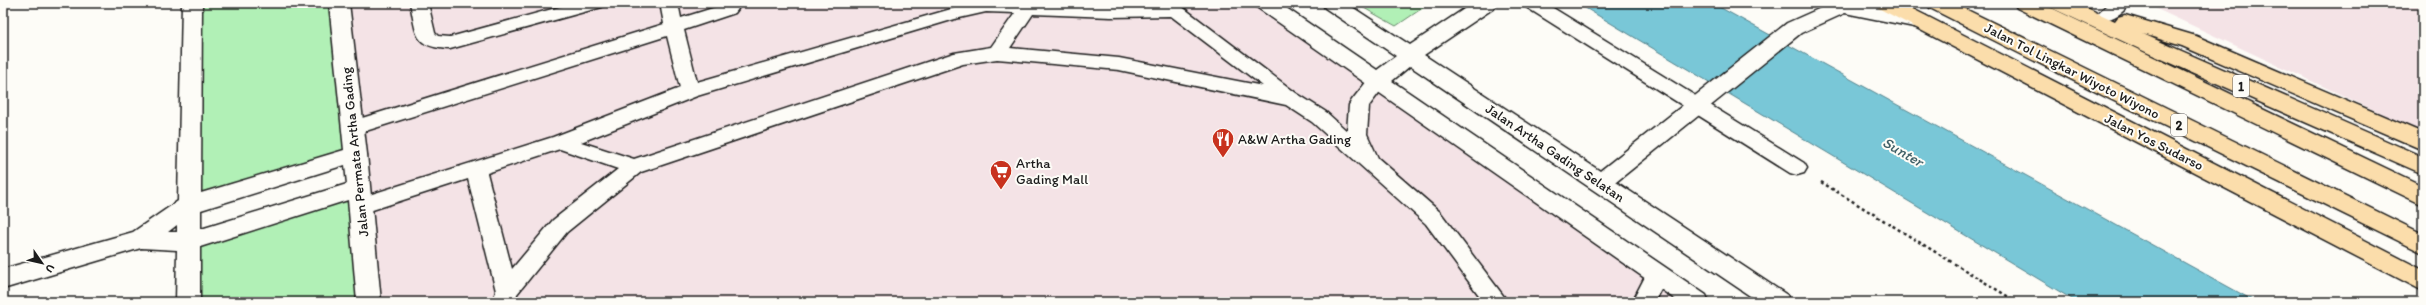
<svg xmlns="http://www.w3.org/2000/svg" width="2426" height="305" font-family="Itim,sans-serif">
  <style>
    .built { fill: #f4e3e6 }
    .green { fill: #b1f0b6; stroke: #668669 }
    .water { fill: #79c7d7; stroke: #54838c }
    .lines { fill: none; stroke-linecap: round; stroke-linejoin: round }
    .service-casing { stroke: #1c1c1c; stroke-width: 3 }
    .minor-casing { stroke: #1c1c1c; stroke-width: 3 }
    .tertiary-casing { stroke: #1c1c1c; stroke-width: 3 }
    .trunk-casing { stroke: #1c1c1c; stroke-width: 3 }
    .motorway-casing { stroke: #1c1c1c; stroke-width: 3 }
    .path { stroke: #1c1c1c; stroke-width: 2.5; stroke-dasharray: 3 3; stroke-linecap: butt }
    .service { fill: #fdfcf7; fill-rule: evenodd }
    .minor { fill: #fdfcf7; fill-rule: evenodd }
    .tertiary { fill: #fdfcf7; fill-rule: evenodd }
    .trunk { fill: #fbddab; fill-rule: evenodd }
    .motorway { fill: #fbddab; fill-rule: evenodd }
    .labels { text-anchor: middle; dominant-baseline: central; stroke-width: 4; stroke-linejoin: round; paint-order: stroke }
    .shield { fill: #fdfcf7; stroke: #605f5e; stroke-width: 1 }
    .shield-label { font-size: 13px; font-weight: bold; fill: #1c1c1c }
    .street-label { font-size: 14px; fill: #1c1c1c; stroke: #fdfcf7 }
    .poi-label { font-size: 14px; fill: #1c1c1c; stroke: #fdfcf7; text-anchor: start }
    .water-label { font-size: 15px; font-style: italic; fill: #416067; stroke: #fdfcf7 }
  </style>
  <rect width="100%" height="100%" fill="#fdfcf7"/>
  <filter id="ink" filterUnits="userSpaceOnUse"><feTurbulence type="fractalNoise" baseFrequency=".025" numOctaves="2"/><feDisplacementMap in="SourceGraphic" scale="8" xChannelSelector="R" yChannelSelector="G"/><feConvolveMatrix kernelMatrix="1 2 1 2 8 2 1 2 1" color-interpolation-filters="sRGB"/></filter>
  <g filter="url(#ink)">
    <!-- built -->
    <g class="built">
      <polygon points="337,3 1270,3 1704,302 362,302"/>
      <polygon points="2144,3 2423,3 2423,133"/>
    </g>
    <!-- green -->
    <g class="green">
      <polygon points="192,3 339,3 356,154 189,205"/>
      <polygon points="1355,3 1430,3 1396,26"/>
      <polygon points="357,189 367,302 188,302 188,242"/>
    </g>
    <!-- water -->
    <polygon class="water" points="1577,3 1712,3 2256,302 2077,302"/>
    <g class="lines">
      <!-- service casing -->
      <g class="service-casing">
        <g id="service">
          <path d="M410,3h18l7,30 3,3 12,1 124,-34h31l-3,4 -152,42c-37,-2 -33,-14 -40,-46z"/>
          <path d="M660,3h18l3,15 48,-15 6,2 3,4 -3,4 -51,17 13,52 275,-79 134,2 1,-2h19l-1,2 56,1 115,87 30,19 21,19 2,-26 3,-5 19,-24 7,-2 7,2 3,5 -19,25 -2,28 11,24 62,54 68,90h-24l-58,-78 -114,-102 -26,-17 -167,-35 -122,-11 -34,5 -322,108 -74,60 -50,62 -2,8h-22l3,-11 -28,-112 -108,35 -7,-2 -3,-6 3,-6 200,-63 127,-49 -13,-52 -314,99 -7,-2 -3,-5 3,-5 318,-99zM986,12l29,1 -24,34 -37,6 -320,106 -53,-17 116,-46 258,-77zM1033,14l78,3 60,-1 92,70 -144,-28 -109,-10zM560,149l58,20 -65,51 -41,49 -25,-96z"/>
          <polygon points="1523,3 1545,3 1804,163 1807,168 1804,173 1797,175 1790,173 1526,7"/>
          <path d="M2109,3h21c-6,10 -20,19 -31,16l-3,-4z"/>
          <polygon points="1657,266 1665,269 1668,275 1654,302 1632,302 1649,269"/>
        </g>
      </g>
      <!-- minor casing -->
      <g class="minor-casing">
        <path id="minor" d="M182,3h20l-1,190 143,-43 -15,-147h20l18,151 14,148h-24l-9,-102 -148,47v55h-24l1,-52 -36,-2 -138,41v-20l130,-37 45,-31zM345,165l2,19 -146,45v-19zM177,225v7h-9z"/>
      </g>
      <!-- tertiary casing -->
      <g class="tertiary-casing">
        <polygon id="tertiary" points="1255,3 1279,3 1377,70 1396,56 1325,8 1322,3 1346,3 1410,45 1473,3 1497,3 1494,8 1424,55 1600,171 1787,23 1832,3 1861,3 1919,14 1926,16 1929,21 1926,26 1919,28 1845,13 1801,33 1616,182 1787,295 1790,302 1759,302 1410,66 1392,81 1706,295 1709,302 1679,302 1258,8"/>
      </g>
      <!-- trunk casing -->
      <g class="trunk-casing">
        <g id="trunk">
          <polygon points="1875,3 1901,3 2423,270 2423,291 1878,8"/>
          <polygon points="2049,3 2076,3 2115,21 2118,17 2125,15 2196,36 2423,133 2423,150 2182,46 2143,34 2423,157 2423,174 2148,53 2052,8"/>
        </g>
      </g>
      <!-- motorway casing -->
      <g class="motorway-casing">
        <g id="motorway">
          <polygon points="1927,3 1953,3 2423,234 2423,253 2104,96 1930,8"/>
          <polygon points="2014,3 2041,3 2423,186 2423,205 2017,8"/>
        </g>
      </g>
      <!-- path -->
      <polyline class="path" points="1821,182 2017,302"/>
      <!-- service -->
      <use href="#service" class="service"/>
      <!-- minor -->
      <use href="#minor" class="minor"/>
      <!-- tertiary -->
      <use href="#tertiary" class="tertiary"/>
      <!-- trunk -->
      <use href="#trunk" class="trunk"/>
      <!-- motorway -->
      <use href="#motorway" class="motorway"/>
    </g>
  </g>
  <!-- icons -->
  <defs>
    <g id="restaurant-pin" transform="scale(1.15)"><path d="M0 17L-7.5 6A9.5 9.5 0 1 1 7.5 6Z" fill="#c8321e" stroke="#fdfcf7"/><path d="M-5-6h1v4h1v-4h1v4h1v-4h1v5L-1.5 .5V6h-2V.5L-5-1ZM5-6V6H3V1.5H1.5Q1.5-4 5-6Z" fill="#fff"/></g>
    <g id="supermarket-pin" transform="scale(1.15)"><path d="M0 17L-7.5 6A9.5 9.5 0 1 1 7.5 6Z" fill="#c8321e" stroke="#fdfcf7"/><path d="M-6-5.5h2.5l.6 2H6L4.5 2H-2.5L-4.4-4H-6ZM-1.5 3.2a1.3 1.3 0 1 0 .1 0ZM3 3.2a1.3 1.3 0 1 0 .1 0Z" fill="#fff"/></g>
  </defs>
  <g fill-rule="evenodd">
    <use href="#restaurant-pin" x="1223" y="139"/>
    <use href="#supermarket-pin" x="1001" y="171"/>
  </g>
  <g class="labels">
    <!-- shield labels -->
    <g class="shield">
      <rect x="2233" y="75" width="16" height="22" rx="3"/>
      <rect x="2171" y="114" width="16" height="22" rx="3"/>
    </g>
    <g class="shield-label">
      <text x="2241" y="86">1</text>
      <text x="2179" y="125">2</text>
    </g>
    <!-- street labels -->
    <g class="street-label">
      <text transform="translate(2072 71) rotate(27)">Jalan Tol Lingkar Wiyoto Wiyono</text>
      <text transform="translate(2154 142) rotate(27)">Jalan Yos Sudarso</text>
      <text transform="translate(355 152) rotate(-96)">Jalan Permata Artha Gading</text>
      <text transform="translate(1555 153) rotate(34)">Jalan Artha Gading Selatan</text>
    </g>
    <!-- poi labels -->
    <g class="poi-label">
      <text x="1238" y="139">A&amp;W Artha Gading</text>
      <text x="1016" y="163">Artha<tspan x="1016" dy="16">Gading Mall</tspan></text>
    </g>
    <!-- water labels -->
    <g class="water-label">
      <text transform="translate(1903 152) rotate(30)">Sunter</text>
    </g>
  </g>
  <!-- margin -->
  <rect width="2426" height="305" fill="none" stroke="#fdfcf7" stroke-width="16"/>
  <rect x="8" y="8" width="2410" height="289" fill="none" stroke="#1c1c1c" stroke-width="1.5" filter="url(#ink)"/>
  <!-- north arrow -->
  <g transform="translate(42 263) rotate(124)" stroke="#fdfcf7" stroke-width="3" paint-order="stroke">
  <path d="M0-3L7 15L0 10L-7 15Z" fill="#1c1c1c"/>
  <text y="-6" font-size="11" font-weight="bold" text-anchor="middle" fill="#1c1c1c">U</text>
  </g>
</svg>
